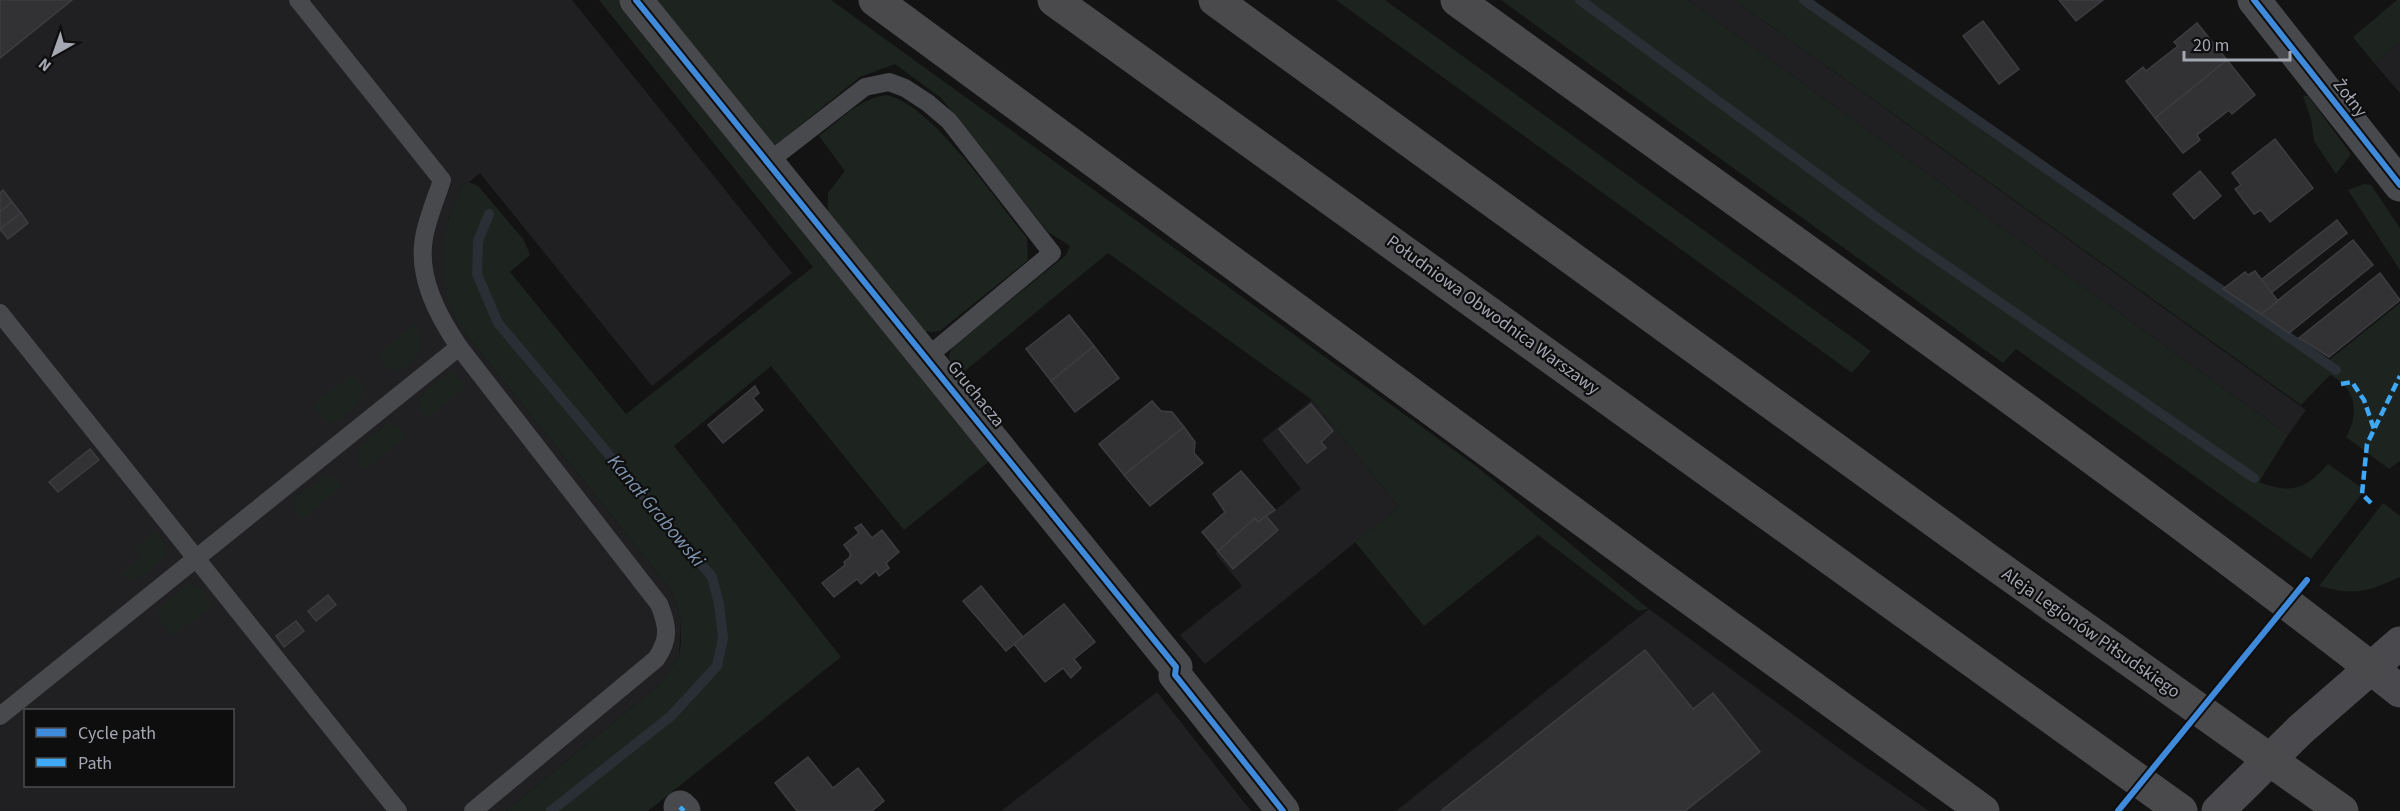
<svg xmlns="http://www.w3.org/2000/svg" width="2400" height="811" font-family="'Source Sans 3',sans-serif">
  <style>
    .built { fill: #202022; fill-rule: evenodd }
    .green { fill: #1d231e }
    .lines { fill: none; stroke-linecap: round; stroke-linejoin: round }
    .stream { stroke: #2a2f36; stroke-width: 10 }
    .building { fill: #323234; stroke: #3c3d40; stroke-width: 1.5 }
    .lane { stroke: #48494c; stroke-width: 18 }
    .street { stroke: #48494c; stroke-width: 33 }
    .primary { stroke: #4a4a4e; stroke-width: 33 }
    .highway { stroke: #4a4a4d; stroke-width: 33 }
    .quiet { stroke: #3fa9f5; stroke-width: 4.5; stroke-dasharray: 9 4.5; stroke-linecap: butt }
    .cycleway-casing { stroke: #0e0e0f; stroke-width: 10 }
    .cycleway { stroke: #408adc; stroke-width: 6 }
    .labels { text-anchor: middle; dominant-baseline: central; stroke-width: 4.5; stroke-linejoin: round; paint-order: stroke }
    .street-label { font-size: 18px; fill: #a5a8b3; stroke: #0e0e0f }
    .water-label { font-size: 20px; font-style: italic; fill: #7e93ac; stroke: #0e0e0f }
  </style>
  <rect width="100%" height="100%" fill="#131314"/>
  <!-- built -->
  <g class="built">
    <path d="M0,0h572l220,273 -140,113 -172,-213 -11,9 -8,3 -4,14 -9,20 18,115 201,251 8,15 6,22 -2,34 -19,28 -154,127h-506zM26,710h206v76h-206z"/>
    <polygon points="1688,0 1734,0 2306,410 2288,435"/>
    <polygon points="2400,42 2400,93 2374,63"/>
    <polygon points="1312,400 1399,507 1205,664 1180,635 1242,586 1215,553 1255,518 1267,517 1301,489 1262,440"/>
    <polygon points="1649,609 1851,757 1929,811 1396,811"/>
    <polygon points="1157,692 1251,811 1001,811 1043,779"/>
  </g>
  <!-- green -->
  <g class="green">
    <path d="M599,0h24l369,459 -88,71 -133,-164 -97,80 167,211 -193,154h-142l154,-127 19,-28 2,-15v-18l-6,-23 -8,-15 -201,-251c-4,-6 -10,-13 -13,-20 -12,-27 -13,-65 -5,-93 3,-13 10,-23 13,-36l8,-3 9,4 46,54 6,15 -20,17 116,142 187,-147z"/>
    <path d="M652,0h179l645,466 173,143 -11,2 -100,-76 -114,91 -69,-84 44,-35 -87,-107 -204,-147 -148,122c-8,-10 -16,-16 -7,-28l113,-92 4,-9 -22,-14 -107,-134 -46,-34 -35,13 -88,71z"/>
    <polygon points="1336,0 1385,0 1871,351 1852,373"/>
    <path d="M1501,0h187l600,435 -29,47c32,12 46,8 69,-18l37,26 -54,69 -295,-210 -13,14z"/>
    <path d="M1734,0h80l406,288 108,73 72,-58v158l-11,8 -43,-32c14,-24 10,-49 -16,-62l-29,30z"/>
    <polygon points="2397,0 2400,0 2400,42 2374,63 2353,37"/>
    <path d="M886,95c45,8 111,107 141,143l1,22 -88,71 -9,1 -11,-2 -92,-118v-19l17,-22 -26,-35c21,-16 40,-37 67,-41z"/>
    <polygon points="2303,96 2308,96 2351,154 2336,174 2314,141 2311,119"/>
    <polygon points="2364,184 2371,185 2400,228 2400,270 2348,190"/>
    <path d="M416,323c2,6 7,16 6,23 -2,10 -17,25 -28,24 -8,0 -13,-10 -17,-16z"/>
    <path d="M353,373l12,14c1,14 -22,33 -35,36l-7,-5 -10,-13z"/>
    <path d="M450,373l5,1 12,12 -40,32c-3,-4 -8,-8 -9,-13 -2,-10 24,-26 32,-32z"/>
    <polygon points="389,423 400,428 407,436 364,470 357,459 359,446"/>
    <polygon points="325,475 335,478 343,486 301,520 292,504 296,498"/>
    <path d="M2383,503l17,13v61c-33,15 -45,19 -81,9z"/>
    <path d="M155,531c4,6 13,13 12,21 0,6 -26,27 -32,28 -5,0 -9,-3 -13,-6l20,-16 -7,-10z"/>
    <path d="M188,584c13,0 18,11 25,21l-40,31 -15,-19v-7z"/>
  </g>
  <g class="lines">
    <!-- stream -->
    <g class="stream">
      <polyline points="1580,0 1883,222 2254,478"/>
      <polyline points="1804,0 2336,370"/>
      <polyline points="489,214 478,241 477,274 498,323 712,577 719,604 723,638 717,666 671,716 551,811"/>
    </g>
  </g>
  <!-- building -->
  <g class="building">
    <polygon points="0,0 72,0 0,58"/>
    <polygon points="2059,0 2103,0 2076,21"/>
    <polygon points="1983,21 2019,69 1999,84 1963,36"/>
    <polygon points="2197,23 2227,60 2155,118 2126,81 2143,67 2146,71 2178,46 2174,42"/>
    <polygon points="2227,60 2255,95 2232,114 2229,110 2197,135 2200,140 2183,153 2155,118"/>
    <polygon points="2275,139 2313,188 2270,222 2261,210 2254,214 2235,189 2241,185 2232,173"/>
    <polygon points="2200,171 2221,196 2194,219 2173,194"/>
    <polygon points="3,190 12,202 0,212 0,193"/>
    <polygon points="12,202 21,213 0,229 0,212"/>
    <polygon points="21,213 28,223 8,239 0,229"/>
    <polygon points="2337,220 2347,233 2271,293 2261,280"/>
    <polygon points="2353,240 2373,265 2289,333 2261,314"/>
    <polygon points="2255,271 2278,301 2261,314 2223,289 2245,272 2248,275"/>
    <polygon points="2380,273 2400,300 2329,357 2299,338"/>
    <polygon points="1069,315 1094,346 1051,381 1026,349"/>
    <polygon points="1094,346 1119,378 1075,412 1051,381"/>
    <polygon points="755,386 759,393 753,398 763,410 723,443 708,425"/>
    <polygon points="1152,401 1161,411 1172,412 1184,427 1124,475 1099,444"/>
    <polygon points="1311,404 1333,431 1321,442 1326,448 1307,463 1279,429"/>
    <polygon points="1184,427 1195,442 1194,453 1203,463 1150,506 1124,475"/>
    <polygon points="90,449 99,460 58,492 49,482"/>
    <polygon points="1241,471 1275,510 1258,522 1255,518 1218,551 1202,532 1225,512 1213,494"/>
    <polygon points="1266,516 1278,530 1233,569 1218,551 1255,518 1258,522"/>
    <polygon points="861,524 872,538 882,530 899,552 886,563 889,568 879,576 876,571 861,584 857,579 834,597 822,583 845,565 844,562 850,557 850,553 844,545 859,533 855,528"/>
    <polygon points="981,586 1023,637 1006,651 963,601"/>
    <polygon points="328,595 336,605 316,621 308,611"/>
    <polygon points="1064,604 1095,642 1074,659 1081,668 1071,678 1063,668 1045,682 1014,644"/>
    <polygon points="296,621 304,631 284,647 276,636"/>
    <polygon points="1645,650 1693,709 1713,693 1760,752 1685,811 1441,811"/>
    <polygon points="808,757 833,788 858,768 884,801 872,811 797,811 775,783"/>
  </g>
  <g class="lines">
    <!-- lane -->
    <g class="lane">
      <path d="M298,0l144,180c-6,19 -15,39 -18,58 -7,39 14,78 35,109l200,257c9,22 11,35 -3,55l-183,152"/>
      <polyline points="768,162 865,87 889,82 905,88 928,103 949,121 1052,253 927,357"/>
      <polyline points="0,313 398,811"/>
      <polyline points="0,716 459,347"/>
    </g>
    <!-- street -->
    <g class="street">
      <polyline points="636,0 1176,667 1175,675 1283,811"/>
      <polyline points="2254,0 2400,185"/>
      <polyline points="680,807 684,811"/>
    </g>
    <!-- primary -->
    <g class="primary">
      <polyline points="2371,668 2400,691"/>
      <polyline points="2218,811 2300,730 2400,643"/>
    </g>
    <!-- highway -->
    <g class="highway">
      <polyline points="875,0 1660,577 1983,811"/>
      <polyline points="1054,0 2181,811"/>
      <polyline points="1215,0 1987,559 2342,811"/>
      <path d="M1457,0c306,221 616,437 914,668"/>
    </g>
    <!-- quiet -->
    <g class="quiet">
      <polyline points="2341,384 2352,382 2364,400 2374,429"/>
      <polyline points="2371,503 2362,494 2367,444 2400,376"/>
      <polyline points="680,807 684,811"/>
    </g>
    <!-- cycleway casing -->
    <g class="cycleway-casing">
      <g id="cycleway">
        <polyline points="636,0 1176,667 1175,675 1283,811"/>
        <polyline points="2254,0 2400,185"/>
        <polyline points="2118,811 2307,580"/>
      </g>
    </g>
    <!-- cycleway -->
    <use href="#cycleway" class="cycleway"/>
  </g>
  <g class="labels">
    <!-- street labels -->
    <g class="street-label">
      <text transform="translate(2350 98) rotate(52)">Żołny</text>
      <text transform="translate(1493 315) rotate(36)">Południowa Obwodnica Warszawy</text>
      <text transform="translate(976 394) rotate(51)">Gruchacza</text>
      <text transform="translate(2091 633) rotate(35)">Aleja Legionów Piłsudskiego</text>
    </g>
    <!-- water labels -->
    <g class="water-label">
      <text transform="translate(656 511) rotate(50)">Kanał Grabowski</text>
    </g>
  </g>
  <!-- legend -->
  <rect x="24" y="709" width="210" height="78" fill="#0e0e0f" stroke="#4a4c51" stroke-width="1.5"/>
  <rect x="36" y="728" width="30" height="9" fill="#408adc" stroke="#4a4c51" stroke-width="1.5"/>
  <text x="78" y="739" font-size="18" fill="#a5a8b3">Cycle path</text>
  <rect x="36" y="758" width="30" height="9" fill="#3fa9f5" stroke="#4a4c51" stroke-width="1.5"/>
  <text x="78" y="769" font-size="18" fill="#a5a8b3">Path</text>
  <!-- north arrow -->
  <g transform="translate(54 54) rotate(220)" stroke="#0e0e0f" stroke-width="4.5" paint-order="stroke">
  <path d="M0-4.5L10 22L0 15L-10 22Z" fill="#a5a8b3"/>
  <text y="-9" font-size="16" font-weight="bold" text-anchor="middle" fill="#a5a8b3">N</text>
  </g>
  <!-- scale -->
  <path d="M2184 51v9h106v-9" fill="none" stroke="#a5a8b3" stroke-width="3"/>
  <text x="2193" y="51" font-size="18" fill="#a5a8b3" stroke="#0e0e0f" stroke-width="4.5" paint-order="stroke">20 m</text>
</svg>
